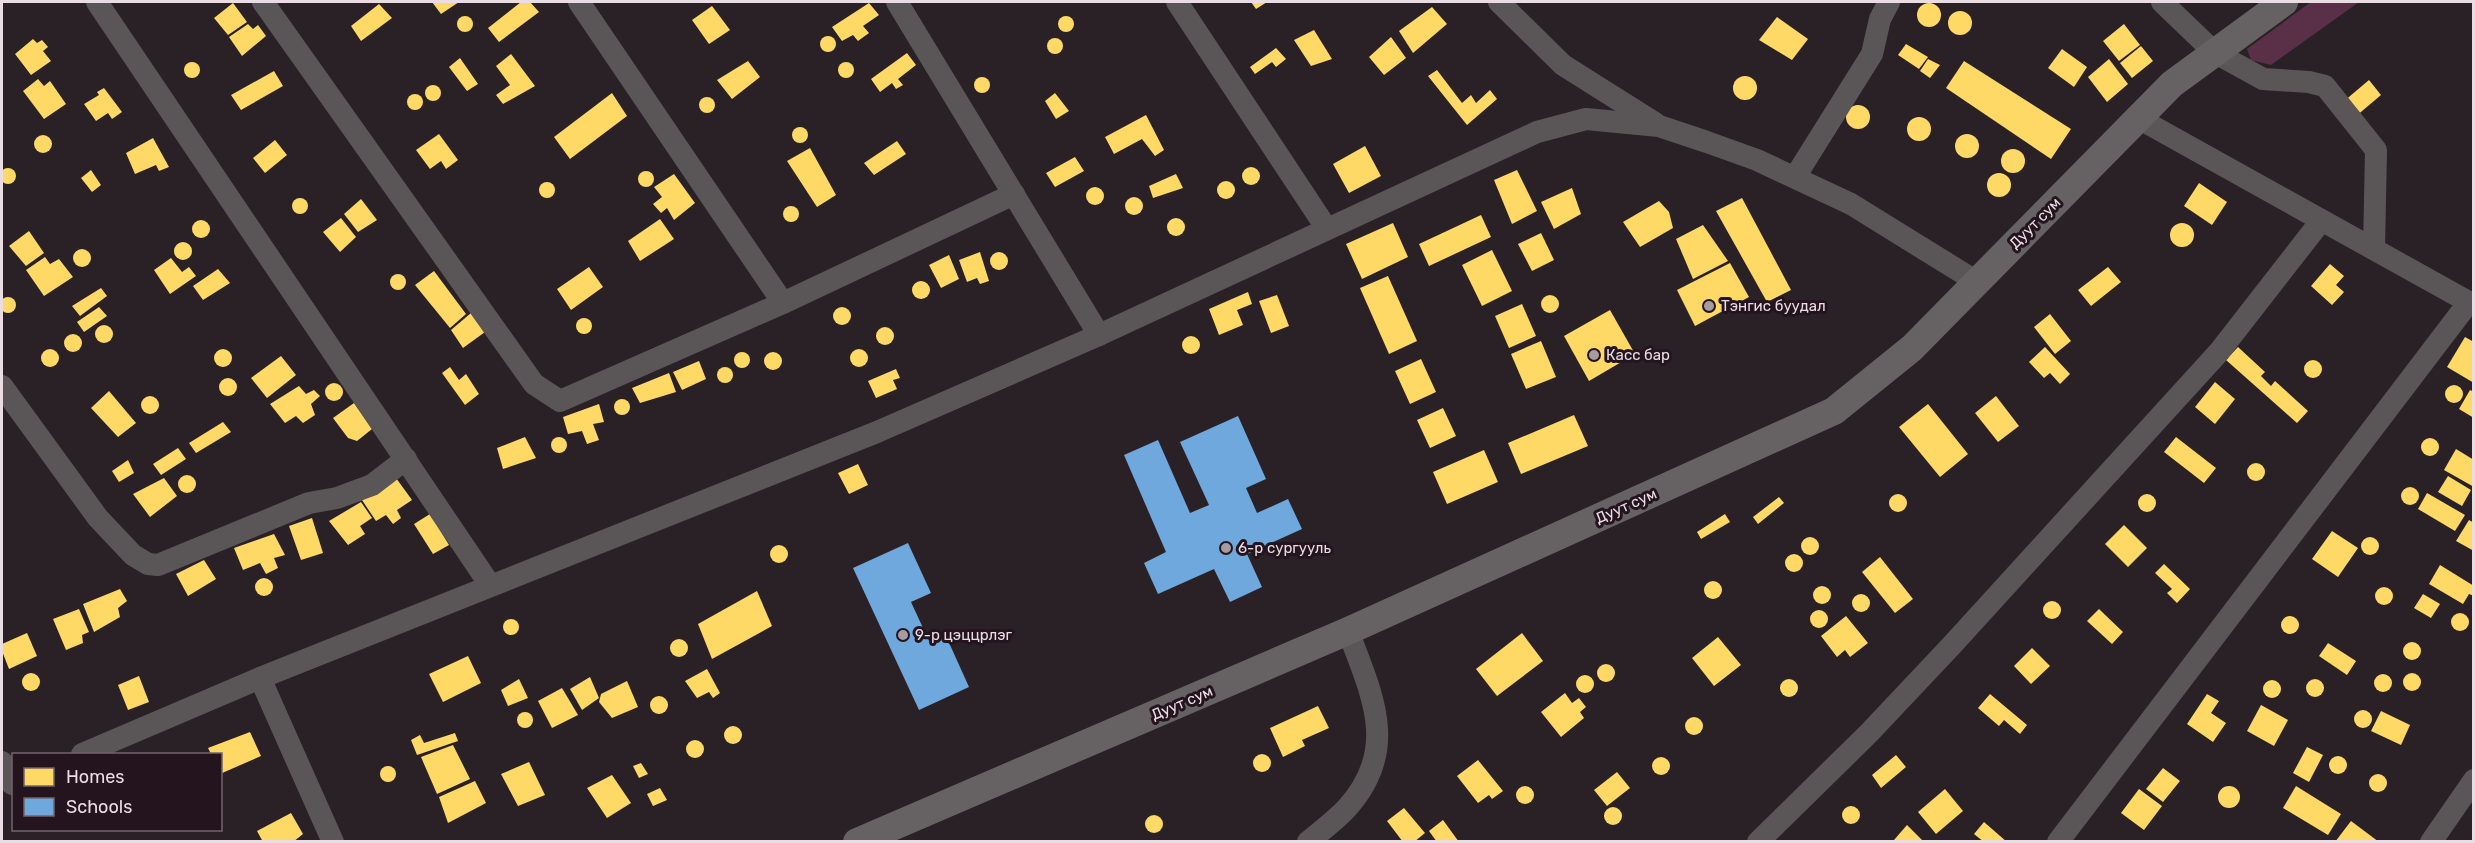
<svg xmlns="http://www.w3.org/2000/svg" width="2475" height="843" font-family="Rubik,sans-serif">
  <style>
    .green { fill: #593048 }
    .homes { fill: #ffd966 }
    .schools { fill: #6fa8dc }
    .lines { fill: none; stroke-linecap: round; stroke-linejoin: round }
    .minor { stroke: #5a5658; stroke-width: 22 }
    .major { stroke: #666163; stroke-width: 28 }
    .poi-dot { fill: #a69ba1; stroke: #24141d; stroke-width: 2 }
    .labels { text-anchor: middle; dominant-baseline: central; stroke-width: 6; stroke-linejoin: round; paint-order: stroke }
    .street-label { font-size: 15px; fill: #e9dde3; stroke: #24141d }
    .poi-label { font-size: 15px; fill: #e9dde3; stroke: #24141d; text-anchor: start }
  </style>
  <rect width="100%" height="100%" fill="#2a2126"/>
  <!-- green -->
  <polygon class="green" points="2311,2 2359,2 2271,65 2251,60 2247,49"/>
  <!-- homes -->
  <g class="homes">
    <polygon points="432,2 459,2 441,14"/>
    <polygon points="521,2 530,2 539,12 499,42 488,28"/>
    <polygon points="1251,2 1267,2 1256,9"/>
    <polygon points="233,3 247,22 228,35 214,18"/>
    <polygon points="869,3 879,15 863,26 869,33 858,41 853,35 842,41 832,27"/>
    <circle cx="1929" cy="15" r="12"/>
    <polygon points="379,4 392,18 361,41 351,26"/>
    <polygon points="712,6 730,30 709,44 692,20"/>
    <polygon points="1432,7 1447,24 1413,53 1399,31"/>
    <circle cx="1960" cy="23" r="12"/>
    <circle cx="465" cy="24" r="8"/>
    <circle cx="1066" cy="24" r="8"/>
    <polygon points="1777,17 1808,39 1792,60 1759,40"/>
    <polygon points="248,24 253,29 258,25 266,36 242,56 229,37"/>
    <polygon points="2124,24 2140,45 2119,61 2103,41"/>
    <polygon points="1314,30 1332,59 1311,66 1294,40"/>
    <circle cx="828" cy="44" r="8"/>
    <polygon points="1391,37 1406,58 1384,75 1369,57"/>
    <circle cx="1055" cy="46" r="8"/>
    <polygon points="33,39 37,43 42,40 48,47 43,51 51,61 31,75 15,54"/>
    <polygon points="1906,44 1928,57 1919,69 1898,55"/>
    <polygon points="2141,46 2153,61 2132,78 2120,63"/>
    <polygon points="1276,48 1286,59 1276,67 1272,62 1255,74 1250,67"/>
    <polygon points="2062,49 2087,67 2074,87 2048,68"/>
    <polygon points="907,53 916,65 898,79 903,85 896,89 892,83 880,92 871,79"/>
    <polygon points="511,54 535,86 503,104 496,95 510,85 496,66"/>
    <polygon points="460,58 478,84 467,91 449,67"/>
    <polygon points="1928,59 1940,65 1930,78 1920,71"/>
    <polygon points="2109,59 2128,84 2107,102 2088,77"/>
    <polygon points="748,61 760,77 732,99 717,80"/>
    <polygon points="1964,61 2071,129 2051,159 1946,88"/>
    <circle cx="846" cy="70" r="8"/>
    <circle cx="192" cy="70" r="8"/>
    <polygon points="1437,70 1462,103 1471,95 1476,103 1490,90 1497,99 1467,125 1428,76"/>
    <polygon points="274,71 283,86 241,110 231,95"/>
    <circle cx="1745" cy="88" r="12"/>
    <circle cx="982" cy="85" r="8"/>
    <polygon points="38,79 44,86 50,81 66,104 44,119 23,91"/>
    <polygon points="2369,80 2381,95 2355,117 2343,102"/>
    <circle cx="433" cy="93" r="8"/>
    <polygon points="104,88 122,112 112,119 108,113 96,121 84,104 99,95 97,92"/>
    <polygon points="612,93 627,116 570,159 554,137"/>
    <polygon points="1055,93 1069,111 1056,119 1045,101"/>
    <circle cx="415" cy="102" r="8"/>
    <circle cx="707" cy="105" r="8"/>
    <circle cx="1858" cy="117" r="12"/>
    <polygon points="1146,115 1164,150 1155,156 1142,139 1114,154 1105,137"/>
    <circle cx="1919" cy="129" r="12"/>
    <circle cx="800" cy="135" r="8"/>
    <polygon points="439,134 458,160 446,169 441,161 430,169 416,150"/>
    <circle cx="1967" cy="146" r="12"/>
    <circle cx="43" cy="144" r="9"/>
    <polygon points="153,138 169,167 159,171 156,165 135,174 126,153"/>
    <polygon points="275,140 287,155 265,173 253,158"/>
    <polygon points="897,141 906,154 874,175 864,163"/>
    <polygon points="1365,146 1381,176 1349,193 1333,164"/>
    <polygon points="810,148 836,195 817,207 787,161"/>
    <circle cx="2013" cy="161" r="12"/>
    <polygon points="1075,157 1084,171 1055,187 1046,173"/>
    <circle cx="1251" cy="176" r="9"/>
    <circle cx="8" cy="176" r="8"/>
    <polygon points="91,170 101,185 92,192 81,178"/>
    <polygon points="1517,170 1537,211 1512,224 1494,180"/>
    <circle cx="646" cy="179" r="8"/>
    <circle cx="1999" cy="185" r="12"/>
    <polygon points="674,174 695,203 674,220 667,208 661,213 653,204 662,197 654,187"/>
    <polygon points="1176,174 1183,188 1153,198 1149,186"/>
    <circle cx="1226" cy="190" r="9"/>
    <circle cx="547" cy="190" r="8"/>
    <polygon points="2199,183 2227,202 2212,225 2184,206"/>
    <circle cx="1095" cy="196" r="9"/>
    <polygon points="1572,188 1581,214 1554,229 1541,202"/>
    <circle cx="1134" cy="206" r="9"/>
    <polygon points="1742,198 1791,290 1767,302 1716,211"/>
    <circle cx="300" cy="206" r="8"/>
    <polygon points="361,199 377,220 358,232 344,214"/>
    <polygon points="1659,201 1669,212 1673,228 1640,247 1623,222"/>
    <circle cx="791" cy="214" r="8"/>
    <polygon points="1481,215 1491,237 1429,266 1419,244"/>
    <circle cx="1176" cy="227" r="9"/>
    <polygon points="341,218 356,237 340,252 323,232"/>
    <polygon points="660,219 674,239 640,261 628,241"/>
    <circle cx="201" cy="229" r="9"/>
    <polygon points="1393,223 1408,257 1362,279 1346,244"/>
    <circle cx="2182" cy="235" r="12"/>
    <polygon points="1703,225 1728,261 1693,279 1676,239"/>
    <polygon points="29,231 44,253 26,266 9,246"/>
    <polygon points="1541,233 1554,260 1532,271 1518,244"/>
    <circle cx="183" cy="251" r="9"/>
    <circle cx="82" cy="258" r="9"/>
    <polygon points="1492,250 1512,291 1482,306 1462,265"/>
    <circle cx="999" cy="261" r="9"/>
    <polygon points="980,252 989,281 980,284 977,278 967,282 959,260"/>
    <polygon points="949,255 959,279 941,288 929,265"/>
    <polygon points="45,257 50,264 59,259 73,277 44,296 26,270"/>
    <polygon points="171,258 182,272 189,267 196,276 170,294 154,270"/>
    <polygon points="1730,263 1749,297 1695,326 1677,290"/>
    <polygon points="2330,264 2344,276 2336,285 2344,292 2332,305 2311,286"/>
    <polygon points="589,267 603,287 571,310 557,289"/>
    <polygon points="2108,267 2121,282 2091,306 2078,290"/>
    <polygon points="218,269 230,283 203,300 193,286"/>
    <polygon points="434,271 466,314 450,328 415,285"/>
    <circle cx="398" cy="282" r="8"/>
    <polygon points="1388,276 1417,341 1389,354 1360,288"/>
    <circle cx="921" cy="290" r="9"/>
    <polygon points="101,288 107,296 80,316 72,306"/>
    <polygon points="1248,292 1252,304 1237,310 1243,325 1219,335 1209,309"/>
    <circle cx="1550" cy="304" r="9"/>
    <polygon points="1277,295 1289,326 1271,333 1259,301"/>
    <circle cx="8" cy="305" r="8"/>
    <polygon points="1522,304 1536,336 1509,348 1495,316"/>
    <circle cx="842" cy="316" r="9"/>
    <polygon points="99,307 107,316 84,332 77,322"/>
    <polygon points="1610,310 1635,354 1589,381 1564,336"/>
    <polygon points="471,313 485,332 463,348 451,330"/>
    <polygon points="2050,314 2071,341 2055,354 2034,327"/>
    <circle cx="584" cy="326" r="8"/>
    <circle cx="104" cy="334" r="9"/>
    <circle cx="885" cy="336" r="9"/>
    <circle cx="73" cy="343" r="9"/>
    <circle cx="1191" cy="345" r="9"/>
    <polygon points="2465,337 2474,342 2474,383 2447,367"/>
    <polygon points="1541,341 1556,377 1526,389 1511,354"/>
    <polygon points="2045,347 2070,374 2060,384 2050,373 2044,378 2029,362"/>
    <polygon points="2238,347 2265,372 2261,376 2271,386 2275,381 2308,411 2297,423 2226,360"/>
    <circle cx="859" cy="358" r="9"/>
    <circle cx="50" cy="358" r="9"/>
    <circle cx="223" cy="358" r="9"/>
    <circle cx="773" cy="361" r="9"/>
    <circle cx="742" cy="360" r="8"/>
    <polygon points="281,356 296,375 267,398 251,378"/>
    <polygon points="1421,359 1436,392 1410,404 1395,371"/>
    <circle cx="2313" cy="369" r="9"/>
    <polygon points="699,361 706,379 682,390 673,372"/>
    <polygon points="450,367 459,380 466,374 479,394 465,405 442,373"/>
    <circle cx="725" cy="375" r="8"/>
    <polygon points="896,369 900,378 893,380 897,389 876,398 868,381"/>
    <polygon points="669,373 676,392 640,403 632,388"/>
    <circle cx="228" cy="387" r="9"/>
    <polygon points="2215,382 2235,399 2215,424 2195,407"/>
    <circle cx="334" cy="392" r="9"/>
    <circle cx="2454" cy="394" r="9"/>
    <polygon points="299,386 306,394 314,390 320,396 311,404 315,415 303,423 296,416 285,423 270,404"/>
    <polygon points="2470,390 2474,392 2474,418 2459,409"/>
    <polygon points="109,391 136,423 118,437 91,408"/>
    <circle cx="150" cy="405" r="9"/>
    <polygon points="1996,396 2019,426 1998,442 1975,413"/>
    <circle cx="622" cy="407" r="8"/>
    <polygon points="354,403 372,429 357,441 348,438 333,418"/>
    <polygon points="599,404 604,422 593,424 599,440 587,444 582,431 568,434 563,417"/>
    <polygon points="1928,404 1968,454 1940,477 1899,427"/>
    <polygon points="1443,408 1456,436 1430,448 1417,420"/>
    <polygon points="1574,415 1588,446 1521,474 1508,443"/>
    <polygon points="223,422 231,432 196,453 189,443"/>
    <polygon points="525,437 536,458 503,469 497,448"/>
    <polygon points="2176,437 2216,468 2204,483 2164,452"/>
    <circle cx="559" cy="445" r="8"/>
    <circle cx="2430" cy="447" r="9"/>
    <polygon points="178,448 186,459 161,475 153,464"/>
    <polygon points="2456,449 2474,460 2474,487 2444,470"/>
    <polygon points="1484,450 1498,482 1447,504 1433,472"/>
    <polygon points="128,460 134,473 119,482 112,471"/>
    <circle cx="2256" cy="472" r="9"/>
    <polygon points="858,464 868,485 849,494 838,473"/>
    <circle cx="187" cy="484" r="9"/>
    <polygon points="2448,476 2471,490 2462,506 2438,492"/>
    <polygon points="164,478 177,496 150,517 133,494"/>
    <polygon points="396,478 412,500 397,510 401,518 393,524 386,515 376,521 360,497"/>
    <circle cx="2410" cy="496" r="9"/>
    <polygon points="2427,493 2465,515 2455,531 2418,509"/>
    <circle cx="2147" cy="503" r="9"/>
    <circle cx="1898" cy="503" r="9"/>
    <polygon points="1779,497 1784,503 1758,524 1753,517"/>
    <polygon points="361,502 372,518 360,526 365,534 348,545 329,521"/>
    <polygon points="430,514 449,545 433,554 414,524"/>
    <polygon points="1725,514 1730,522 1701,539 1697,532"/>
    <polygon points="312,518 323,553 301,560 289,526"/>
    <polygon points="2469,520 2474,523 2474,551 2456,541"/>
    <polygon points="2124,525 2147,548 2128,567 2105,544"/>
    <polygon points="2332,531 2358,548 2338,577 2312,559"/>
    <polygon points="274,534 285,555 274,558 278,568 266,574 260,563 243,570 234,548"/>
    <circle cx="2370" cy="546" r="9"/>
    <circle cx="1810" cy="546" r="9"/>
    <circle cx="779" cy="554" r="9"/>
    <circle cx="1794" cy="563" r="9"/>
    <polygon points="1880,557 1913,599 1895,613 1862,572"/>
    <polygon points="204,560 216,579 188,596 176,574"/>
    <polygon points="2164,564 2190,589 2177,603 2167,593 2172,589 2155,573"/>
    <polygon points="2440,565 2474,586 2474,596 2469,594 2463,604 2429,584"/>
    <circle cx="264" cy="587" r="9"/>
    <circle cx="1713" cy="590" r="9"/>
    <circle cx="1822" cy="595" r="9"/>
    <circle cx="2384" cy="596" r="9"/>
    <polygon points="120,589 127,601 118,608 120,617 94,632 83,604"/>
    <polygon points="757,591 772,626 712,659 698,624"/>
    <circle cx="1861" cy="603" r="9"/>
    <polygon points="2423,594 2440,604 2431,618 2414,608"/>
    <circle cx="2052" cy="610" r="9"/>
    <polygon points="79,609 89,632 82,635 83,643 66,650 53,619"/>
    <polygon points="2099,609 2123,632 2112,644 2087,621"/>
    <circle cx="1819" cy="619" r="9"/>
    <circle cx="2460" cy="622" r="9"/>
    <circle cx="2290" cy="625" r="9"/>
    <polygon points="1846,616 1868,643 1850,657 1845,650 1837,657 1821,636"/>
    <circle cx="511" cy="627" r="8"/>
    <polygon points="27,633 37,656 9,669 2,651 2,644"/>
    <polygon points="1522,633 1543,661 1497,696 1476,669"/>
    <polygon points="1718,637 1741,665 1714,686 1692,658"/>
    <circle cx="679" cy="648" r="9"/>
    <circle cx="2412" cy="651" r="9"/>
    <polygon points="2328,643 2356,661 2347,675 2319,656"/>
    <polygon points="2032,648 2050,666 2031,684 2014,666"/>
    <polygon points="468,656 481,683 443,702 429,674"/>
    <circle cx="1606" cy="673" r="9"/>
    <polygon points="707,669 720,693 713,698 709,692 697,698 685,681"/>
    <circle cx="2412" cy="682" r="9"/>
    <circle cx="31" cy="682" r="9"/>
    <circle cx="2383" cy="683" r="9"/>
    <circle cx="1585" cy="684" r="9"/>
    <polygon points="139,676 149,702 128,710 118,685"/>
    <polygon points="590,677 599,698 582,710 570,689"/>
    <circle cx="2315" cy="688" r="9"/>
    <circle cx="1789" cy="688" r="9"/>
    <polygon points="519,679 528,698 508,706 501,690"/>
    <circle cx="2272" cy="689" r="9"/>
    <polygon points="627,681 638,707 612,718 599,702 601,694"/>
    <polygon points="562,688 578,715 552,728 538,701"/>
    <polygon points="1565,693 1572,703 1579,698 1586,707 1580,712 1584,718 1561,737 1541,712"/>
    <polygon points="1990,694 2027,725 2020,734 2004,720 1999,726 1978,708"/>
    <polygon points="2207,694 2219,701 2211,713 2226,723 2213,742 2187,724"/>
    <circle cx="659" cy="705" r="9"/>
    <polygon points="2261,705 2288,720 2274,746 2247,731"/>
    <polygon points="1318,706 1329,728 1302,740 1305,746 1283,757 1270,728"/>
    <circle cx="2363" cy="719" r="9"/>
    <polygon points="2381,711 2410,725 2401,745 2371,731"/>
    <circle cx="525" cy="720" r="8"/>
    <circle cx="1694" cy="726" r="9"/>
    <circle cx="733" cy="735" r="9"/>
    <polygon points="250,732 261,756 220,774 220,754 211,754 208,748"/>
    <polygon points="455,733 458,741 417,755 411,740 420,735 424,743"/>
    <circle cx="695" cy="749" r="9"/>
    <polygon points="453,745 470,779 437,794 421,757"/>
    <polygon points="2307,747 2323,755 2309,782 2293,773"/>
    <circle cx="1262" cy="763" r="9"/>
    <polygon points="1896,755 1906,767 1881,788 1872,775"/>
    <circle cx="2338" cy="765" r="9"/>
    <circle cx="1661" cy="766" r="9"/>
    <polygon points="1478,760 1503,791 1492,799 1489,795 1478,803 1457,776"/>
    <polygon points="529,762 545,795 518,806 501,774"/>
    <polygon points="641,763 648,774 639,778 633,766"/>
    <circle cx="388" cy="774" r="8"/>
    <polygon points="2163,768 2180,781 2163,802 2146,789"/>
    <polygon points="1617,772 1630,788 1607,806 1594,790"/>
    <circle cx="2378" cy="783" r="9"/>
    <polygon points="612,775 631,803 607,818 587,788"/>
    <polygon points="475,781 486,803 448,823 439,797"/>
    <circle cx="1525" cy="795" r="9"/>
    <circle cx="2229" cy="797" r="11"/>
    <polygon points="2296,786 2341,814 2328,835 2283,808"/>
    <polygon points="660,788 667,800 653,806 647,794"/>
    <polygon points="1945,789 1963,811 1936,834 1918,812"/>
    <polygon points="2139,789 2162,806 2144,830 2121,813"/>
    <circle cx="1851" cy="815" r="9"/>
    <circle cx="1613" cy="816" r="9"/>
    <polygon points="1404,808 1425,833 1414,842 1403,842 1387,821"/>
    <polygon points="291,813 303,834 293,842 263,842 257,831"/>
    <circle cx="1154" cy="824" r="9"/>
    <polygon points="1443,820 1459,842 1437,842 1429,831"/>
    <polygon points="2351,821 2379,842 2335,842"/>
    <polygon points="1984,822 2007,842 1984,842 1974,834"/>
    <polygon points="1907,825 1924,842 1896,842 1894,840"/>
  </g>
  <!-- schools -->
  <g class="schools">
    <polygon points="1238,416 1266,479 1246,488 1257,513 1288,499 1302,529 1247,554 1262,587 1230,602 1214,569 1158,594 1144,563 1166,552 1124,455 1158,440 1190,513 1209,505 1180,442"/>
    <polygon points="908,543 931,593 911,602 930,643 946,636 969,687 919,710 853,568"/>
  </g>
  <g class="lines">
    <!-- minor -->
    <g class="minor">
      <polyline points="97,2 490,585"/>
      <polyline points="263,2 534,384 560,401 783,303 1014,194"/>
      <polyline points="579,2 783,303"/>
      <polyline points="897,2 1099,335"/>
      <polyline points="1177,2 1327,229"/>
      <polyline points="1499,2 1563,65 1655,123"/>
      <polyline points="2162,2 2214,52 2263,79 2309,82 2325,86 2376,150 2374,249"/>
      <polyline points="2138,118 2474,305"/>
      <polyline points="1795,177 1872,54 1880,19 1889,2"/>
      <polyline points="2,386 98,518 133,555 148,564 158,565 309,503 337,498 372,485 406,459"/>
      <polyline points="260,678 333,842"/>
      <polyline points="82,754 260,678 877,432 1099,335 1537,132 1586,119 1659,126 1707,142 1757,160 1851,204 1977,282"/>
      <polyline points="2,762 12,784"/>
      <path d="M1308,842c13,-11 28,-22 39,-34 53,-59 25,-113 1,-177"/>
      <polyline points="1758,842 1869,733 1952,645 2219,352 2321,221"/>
      <polyline points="2058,842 2469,302"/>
      <polyline points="2431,842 2474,780"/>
    </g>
    <!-- major -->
    <polyline class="major" points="857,842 1348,631 1834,411 1912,348 2172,84 2284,2"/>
  </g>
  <!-- markers -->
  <g class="poi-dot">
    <circle cx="1709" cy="306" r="6"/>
    <circle cx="1594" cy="355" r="6"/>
    <circle cx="1226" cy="548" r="6"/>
    <circle cx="903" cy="635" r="6"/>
  </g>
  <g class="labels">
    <!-- street labels -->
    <g class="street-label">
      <text transform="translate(2035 223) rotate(-45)">Дуут сум</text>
      <text transform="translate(1626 506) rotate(-24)">Дуут сум</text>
      <text transform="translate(1182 703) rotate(-23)">Дуут сум</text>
    </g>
    <!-- poi labels -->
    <g class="poi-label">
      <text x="1721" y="306">Тэнгис буудал</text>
      <text x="1606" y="355">Касс бар</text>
      <text x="1238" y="548">6-р сургууль</text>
      <text x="915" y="635">9-р цэццрлэг</text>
    </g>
  </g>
  <!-- border -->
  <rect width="2475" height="843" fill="none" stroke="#e9dde3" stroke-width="6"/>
  <!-- legend -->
  <rect x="12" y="753" width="210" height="78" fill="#24141d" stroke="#73646c" stroke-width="1.5"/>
  <rect x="24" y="768" width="30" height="18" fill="#ffd966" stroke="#73646c" stroke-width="1.5"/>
  <text x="66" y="783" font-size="18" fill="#e9dde3">Homes</text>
  <rect x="24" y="798" width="30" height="18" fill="#6fa8dc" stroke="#73646c" stroke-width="1.5"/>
  <text x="66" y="813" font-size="18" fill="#e9dde3">Schools</text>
</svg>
